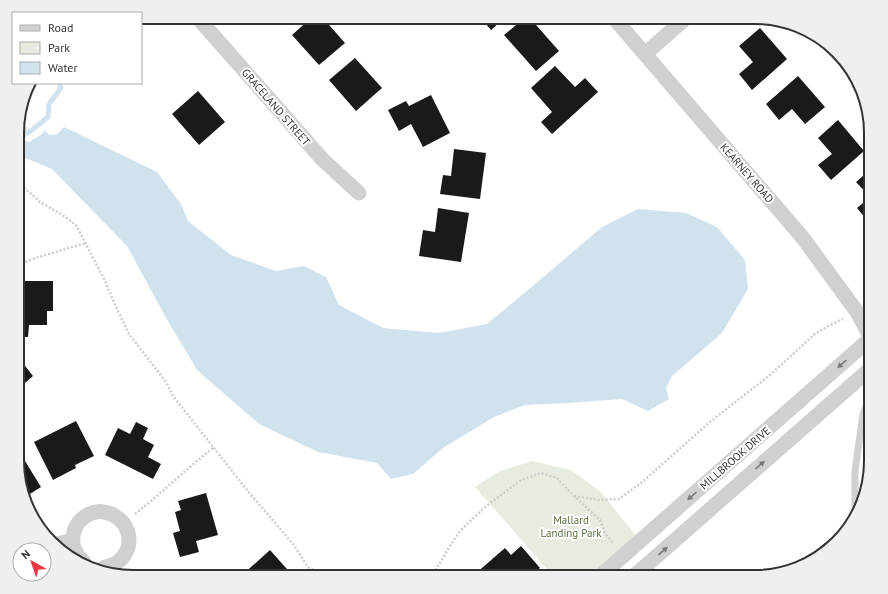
<svg xmlns="http://www.w3.org/2000/svg" width="888" height="594" font-family="'PT Sans',sans-serif">
  <style>
    .green { fill: #e6ecdf }
    .water { fill: #cfe2ee }
    .lines { fill: none; stroke-linecap: round; stroke-linejoin: round }
    .stream { stroke: #cfe2ee; stroke-width: 5 }
    .building { fill: #1a1a1a }
    .path { stroke: #cdcdcd; stroke-width: 2.5; stroke-dasharray: 2 2; stroke-linecap: butt }
    .service { stroke: #d0d0d0; stroke-width: 7 }
    .minor { stroke: #d0d0d0; stroke-width: 15 }
    .oneway { fill: #7a7a7a }
    .labels { text-anchor: middle; dominant-baseline: central; stroke-width: 4; stroke-linejoin: round; paint-order: stroke }
    .street-label { font-size: 11px; fill: #333; stroke: #fff }
    .park-label { font-size: 11px; fill: #56703f; stroke: #fff }
    .rim { fill: none; stroke: #333; stroke-width: 2 }
  </style>
  <rect width="100%" height="100%" fill="#fff"/>
  <!-- green -->
  <polygon class="green" points="532,461 571,470 601,492 640,541 599,577 554,577 475,487 500,471"/>
  <!-- water -->
  <polygon class="water" points="19,115 21,116 28,133 24,140 29,142 42,134 44,130 50,135 56,135 64,127 157,172 181,204 188,221 231,255 276,271 304,266 326,277 339,305 383,328 439,333 487,324 534,285 602,227 638,209 686,213 717,227 745,260 748,289 722,333 672,376 666,388 669,399 648,411 622,399 569,403 525,405 494,417 443,448 413,474 391,479 377,463 318,452 259,424 197,370 165,316 127,246 52,169 18,155 18,118"/>
  <g class="lines">
    <!-- stream -->
    <polyline class="stream" points="28,133 42,122 48,117 49,104 61,88 59,83"/>
  </g>
  <!-- building -->
  <g class="building">
    <polygon points="269,17 283,17 275,24"/>
    <polygon points="312,17 322,17 345,43 319,65 292,35"/>
    <polygon points="480,17 506,17 491,30"/>
    <polygon points="526,17 529,17 559,51 536,71 504,35"/>
    <polygon points="760,28 787,59 752,90 739,74 753,62 739,46"/>
    <polygon points="355,58 382,88 356,111 329,80"/>
    <polygon points="555,66 575,87 585,78 598,92 552,134 541,122 552,112 531,88"/>
    <polygon points="798,76 825,107 805,124 792,109 779,120 766,104"/>
    <polygon points="198,91 225,122 199,145 172,114"/>
    <polygon points="431,95 450,133 423,147 411,124 399,131 388,110 406,101 409,106"/>
    <polygon points="838,120 864,151 831,180 818,165 832,154 818,138"/>
    <polygon points="454,149 486,153 480,199 440,194 443,175 451,176"/>
    <polygon points="871,169 871,225 857,208 870,197 856,182"/>
    <polygon points="438,208 469,213 461,262 419,256 423,230 435,232"/>
    <polygon points="19,281 53,281 53,311 47,311 47,325 29,325 28,337 18,337"/>
    <polygon points="18,357 33,376 18,389"/>
    <polygon points="76,421 94,456 75,465 76,468 53,480 34,442"/>
    <polygon points="136,422 148,428 143,439 154,445 148,457 161,464 153,479 105,455 118,428 130,434"/>
    <polygon points="25,461 41,487 25,497 18,476 18,466"/>
    <polygon points="206,493 218,535 196,541 199,552 180,557 173,533 180,531 175,512 181,510 178,501"/>
    <polygon points="825,543 828,547 813,562 797,566"/>
    <polygon points="521,546 540,568 529,577 477,577 475,574 505,548 511,555"/>
    <polygon points="270,550 294,577 240,577"/>
  </g>
  <g class="lines">
    <!-- path -->
    <g class="path">
      <polyline points="18,182 40,202 61,214 76,225 105,281 116,307 129,334 166,382 173,396 247,490 293,544 308,567 324,577"/>
      <polyline points="18,265 32,259 86,243"/>
      <polyline points="574,496 598,500 619,499 641,483 711,421 770,375 815,334 830,325 843,319"/>
      <path d="M135,514c27,-21 51,-45 78,-66"/>
      <polyline points="431,577 434,573 448,549 460,531 485,507 521,480 541,473 557,478 574,496 600,520 605,533 613,543"/>
    </g>
    <!-- service -->
    <polyline class="service" points="855,515 855,471 863,414 871,394"/>
    <!-- minor -->
    <g class="minor">
      <polyline points="197,17 323,160 359,193"/>
      <polyline points="613,17 803,238 857,312 871,338"/>
      <polyline points="645,54 687,17"/>
      <polyline points="56,544 73,541"/>
      <path d="M84,562c-9,-8 -14,-19 -10,-30 2,-9 8,-14 15,-18 5,-2 11,-3 15,-2 24,4 34,32 15,49 -4,4 -10,5 -16,7"/>
      <polyline points="599,577 871,338"/>
      <polyline points="633,577 871,368"/>
    </g>
  </g>
  <!-- one-way arrows -->
  <defs><path id="oneway-solid" d="M-6-.8H1V-3.2L6.5 0L1 3.2V.8H-6Z"/></defs>
  <g class="oneway">
    <use href="#oneway-solid" transform="translate(842 364) rotate(138)"/>
    <use href="#oneway-solid" transform="translate(760 465) rotate(-41)"/>
    <use href="#oneway-solid" transform="translate(692 496) rotate(139)"/>
    <use href="#oneway-solid" transform="translate(663 551) rotate(-41)"/>
  </g>
  <g class="labels">
    <!-- street labels -->
    <g class="street-label">
      <text transform="translate(276 107) rotate(49)">GRACELAND STREET</text>
      <text transform="translate(747 173) rotate(49)">KEARNEY ROAD</text>
      <text transform="translate(735 458) rotate(-41)">MILLBROOK DRIVE</text>
    </g>
    <!-- park labels -->
    <g class="park-label">
      <text x="571" y="520">Mallard<tspan x="571" dy="13">Landing Park</tspan></text>
    </g>
  </g>
  <!-- crop -->
  <path d="M0 0H888V594H0ZM133 24H755A109 109 0 0 1 864 133V461A109 109 0 0 1 755 570H133A109 109 0 0 1 24 461V133A109 109 0 0 1 133 24Z" fill="#efefef" fill-rule="evenodd"/>
  <path class="rim" d="M133 24H755A109 109 0 0 1 864 133V461A109 109 0 0 1 755 570H133A109 109 0 0 1 24 461V133A109 109 0 0 1 133 24Z"/>
  <!-- legend -->
  <rect x="12" y="12" width="130" height="72" fill="#ffffff" stroke="#adadad"/>
  <rect x="20" y="25" width="20" height="6" fill="#d0d0d0" stroke="#adadad"/>
  <text x="48" y="32" font-size="12" fill="#333333">Road</text>
  <rect x="20" y="42" width="20" height="12" fill="#e6ecdf" stroke="#adadad"/>
  <text x="48" y="52" font-size="12" fill="#333333">Park</text>
  <rect x="20" y="62" width="20" height="12" fill="#cfe2ee" stroke="#adadad"/>
  <text x="48" y="72" font-size="12" fill="#333333">Water</text>
  <!-- north arrow -->
  <g transform="translate(32 562) rotate(320)"><circle r="19" fill="#ffffff" stroke="#adadad"/>
  <path d="M0-3L7 15L0 10L-7 15Z" fill="#e63946"/>
  <text y="-6" font-size="11" font-weight="bold" text-anchor="middle" fill="#333333">N</text>
  </g>
</svg>
